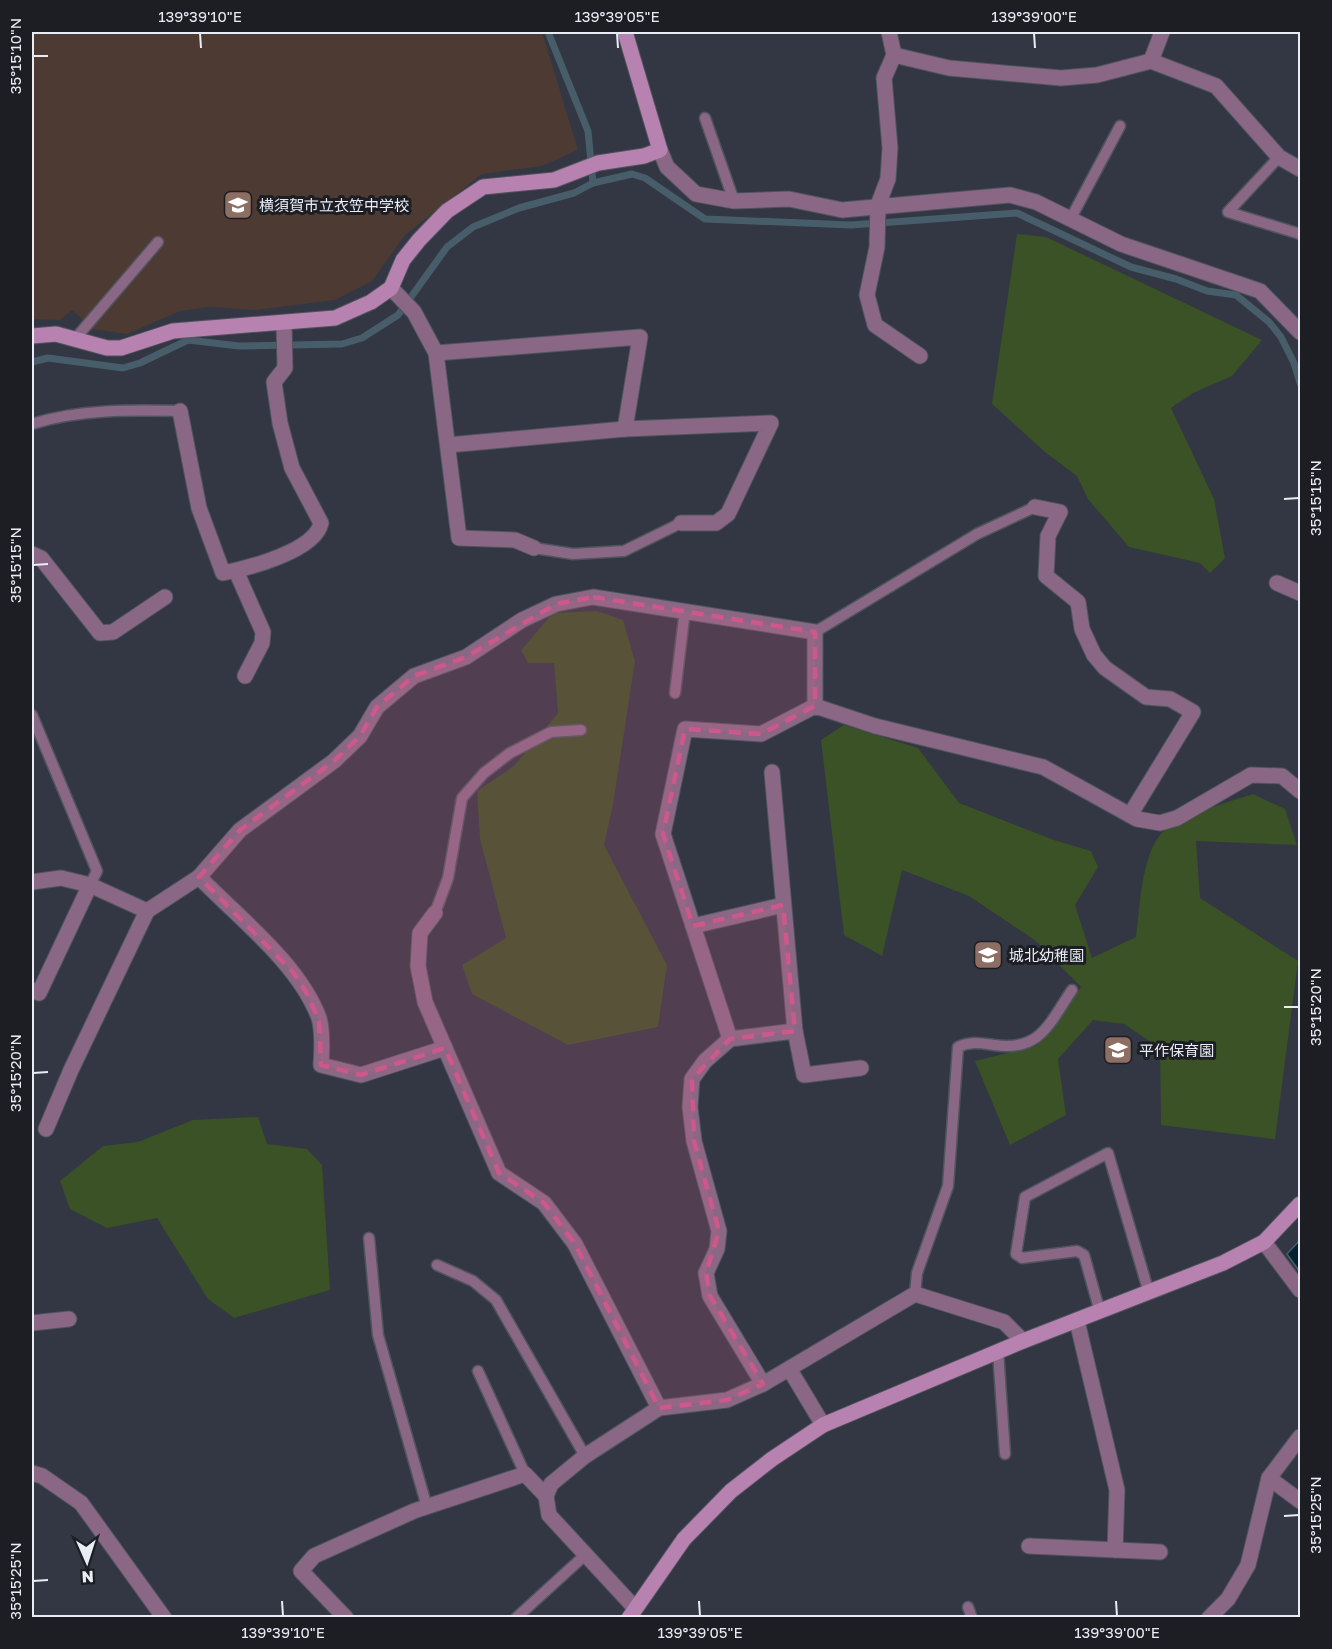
<svg xmlns="http://www.w3.org/2000/svg" width="1332" height="1649" font-family="'Golos Text','Noto Sans JP',sans-serif">
  <style>
    .education { fill: #4d3a33 }
    .green { fill: #3b5126 }
    .water { fill: #02202e; stroke: #475d69; stroke-width: 1.5 }
    .lines { fill: none; stroke-linecap: round; stroke-linejoin: round }
    .stream { stroke: #475d69; stroke-width: 7 }
    .lane-casing { stroke: #4f545f; stroke-width: 13 }
    .street-casing { stroke: #4f545f; stroke-width: 17 }
    .secondary-casing { stroke: #4f545f; stroke-width: 17 }
    .lane { stroke: #8a6885; stroke-width: 10 }
    .street { stroke: #8a6885; stroke-width: 15 }
    .secondary { stroke: #b882b0; stroke-width: 15 }
    .marked { fill: #ce5889; fill-opacity: 0.2; stroke: #ce5889; stroke-width: 4.5; stroke-dasharray: 12 8; stroke-linejoin: round }
    .ticks { fill: none; stroke: #e9ecf4; stroke-width: 2 }
    .labels { text-anchor: middle; dominant-baseline: central; stroke-width: 6; stroke-linejoin: round; paint-order: stroke }
    .poi-label { font-size: 15px; fill: #e9ecf4; stroke: #1c1e24; text-anchor: start }
    .neatline { fill: none; stroke: #e9ecf4; stroke-width: 2 }
    .ticks-label { font-size: 15px; text-anchor: middle; fill: #e9ecf4 }
  </style>
  <rect width="100%" height="100%" fill="#323743"/>
  <!-- education -->
  <polygon class="education" points="32,32 542,32 578,150 542,166 482,174 405,235 372,281 335,300 255,310 209,307 180,311 127,334 93,329 72,310 60,320 32,319"/>
  <!-- green -->
  <g class="green">
    <polygon points="1017,234 1046,237 1262,340 1232,376 1193,393 1171,408 1214,499 1225,558 1210,573 1200,563 1129,547 1088,499 1077,476 1045,452 992,404"/>
    <polygon points="597,611 623,620 635,661 613,805 604,845 667,965 658,1027 568,1045 472,994 462,965 506,938 480,839 477,791 514,766 558,713 554,663 528,663 521,650 553,613"/>
    <path d="M844,725l74,23 41,55 95,37 37,11 7,16 -23,38 17,53 44,-21c4,-29 5,-80 25,-103 16,-18 68,-32 92,-40l32,15 12,36 -101,-4 4,57 98,63 -23,178 -114,-14 -1,-77 -36,-24 -31,-4 -35,39 8,56 -56,30 -35,-84 61,-15 45,-59 -45,-46 -67,-45 -67,-26 -20,86 -38,-21 -23,-195z"/>
    <polygon points="258,1117 267,1144 307,1149 322,1165 330,1290 234,1318 208,1299 157,1218 107,1228 70,1209 60,1181 103,1146 138,1142 193,1120"/>
  </g>
  <!-- water -->
  <polygon class="water" points="1300,1240 1300,1272 1287,1254"/>
  <g class="lines">
    <!-- stream -->
    <g class="stream">
      <polyline points="548,32 588,131 593,183"/>
      <polyline points="32,362 48,358 123,368 140,363 188,340 239,346 342,344 362,338 398,315 447,247 473,227 519,208 574,193 593,183 632,174 645,178 705,219 851,225 1017,213 1131,267 1176,279 1207,291 1236,295 1269,322 1281,337 1294,363 1300,383"/>
    </g>
    <!-- lane casing -->
    <g class="lane-casing">
      <g id="lane">
        <polyline points="705,118 734,201"/>
        <polyline points="1279,157 1228,212 1300,234"/>
        <polyline points="1071,218 1120,126"/>
        <polyline points="75,339 158,242"/>
        <path d="M32,424c47,-15 99,-14 148,-13"/>
        <polyline points="534,548 573,554 624,551 681,523"/>
        <polyline points="815,632 977,534 1035,507"/>
        <polyline points="675,693 685,610"/>
        <polyline points="32,715 97,871 90,885"/>
        <polyline points="435,913 448,878 462,798 484,773 510,753 551,732 581,730"/>
        <polyline points="369,1238 378,1335 427,1507"/>
        <polyline points="437,1265 473,1281 496,1300 585,1456"/>
        <path d="M915,1294l2,-21 31,-87 10,-139c13,-6 22,-4 36,-2 46,7 55,-21 78,-55"/>
        <polyline points="1100,1312 1084,1255 1077,1251 1022,1258 1016,1254 1025,1197 1108,1153 1149,1293"/>
        <polyline points="998,1351 1005,1454"/>
        <polyline points="478,1371 525,1474"/>
        <polyline points="968,1607 972,1618"/>
        <polyline points="516,1618 584,1556"/>
      </g>
    </g>
    <!-- street casing -->
    <g class="street-casing">
      <g id="street">
        <polyline points="889,32 894,55 884,78 890,148 888,179 878,205 877,247 867,295 875,325 920,356"/>
        <polyline points="894,55 949,68 1061,78 1097,75 1151,61 1216,86 1279,157 1300,169"/>
        <polyline points="1151,61 1162,32"/>
        <polyline points="660,150 667,167 696,194 734,201 789,199 842,210 1010,195 1036,202 1121,244 1260,291 1300,332"/>
        <polyline points="391,288 414,312 436,353 640,337 625,429"/>
        <polyline points="436,353 459,538 515,540 534,548"/>
        <path d="M180,411l19,97 24,65c26,-5 92,-22 98,-50l-29,-55 -12,-45 -6,-41 11,-14 -1,-45"/>
        <polyline points="448,445 625,429 771,423 728,514 716,523 681,523"/>
        <polyline points="1035,507 1060,512 1048,536 1046,576 1078,602 1082,629 1094,655 1105,668 1146,697 1170,699 1193,712 1130,815"/>
        <polyline points="32,554 41,558 100,633 113,632 165,597"/>
        <polyline points="236,571 263,632 262,643 245,676"/>
        <polyline points="1277,583 1300,593"/>
        <polyline points="772,772 795,1031 804,1075 861,1068"/>
        <path d="M199,877c40,41 100,87 120,141 4,14 3,32 2,47l40,10 84,-27"/>
        <polyline points="32,882 61,878 90,885 147,911 199,877 240,830 334,761 360,736 377,707 414,676 466,657 522,620 556,604 593,597 815,632 815,706"/>
        <polyline points="435,913 420,933 418,966 425,1002 499,1173 544,1203 575,1244 659,1408 585,1456 551,1484 546,1496 549,1515 634,1607"/>
        <polyline points="693,926 783,905"/>
        <polyline points="32,990 39,993 90,885"/>
        <polyline points="730,1039 795,1031"/>
        <polyline points="46,1129 71,1070 147,911"/>
        <polyline points="1264,1242 1300,1290"/>
        <polyline points="1077,1321 1117,1490 1115,1550"/>
        <polyline points="32,1323 69,1319"/>
        <polyline points="1023,1341 1004,1322 915,1294 763,1384 710,1296 706,1273 717,1249 719,1231 694,1141 690,1107 692,1079 705,1061 730,1039 663,834 685,729 761,734 815,706 875,726 1043,767 1137,819 1160,823 1177,818 1251,775 1282,776 1300,791"/>
        <polyline points="790,1370 823,1425"/>
        <polyline points="659,1408 727,1400 763,1384"/>
        <polyline points="32,1473 42,1476 81,1503 164,1618"/>
        <polyline points="1269,1478 1300,1501"/>
        <polyline points="1029,1546 1160,1552"/>
        <polyline points="346,1618 301,1571 314,1556 414,1511 525,1474 546,1496"/>
        <polyline points="1209,1618 1228,1599 1248,1565 1269,1478 1300,1437"/>
      </g>
    </g>
    <!-- secondary casing -->
    <g class="secondary-casing">
      <g id="secondary">
        <polyline points="32,336 56,334 107,348 121,348 173,331 335,318 371,302 391,288 403,260 419,240 447,211 483,187 554,180 598,163 644,156 660,150 625,32"/>
        <polyline points="629,1618 684,1539 731,1491 772,1459 823,1425 1023,1341 1223,1263 1264,1242 1300,1204"/>
      </g>
    </g>
    <!-- lane -->
    <use href="#lane" class="lane"/>
    <!-- street -->
    <use href="#street" class="street"/>
    <!-- secondary -->
    <use href="#secondary" class="secondary"/>
  </g>
  <!-- marked area -->
  <path class="marked" d="M593,597l222,35v74l-54,28 -76,-5 -22,105 30,92 90,-21 12,126 -65,8 -38,40 2,62 25,90 -13,42 4,23 53,88 -36,16 -68,8 -84,-164 -31,-41 -45,-30 -54,-125 -84,27 -40,-10 -2,-45 -13,-28 -13,-20 -94,-95 41,-47 94,-69 26,-25 17,-29 37,-31 52,-19 90,-53z"/>
  <!-- ticks -->
  <path class="ticks" d="M200,33l1,15M617,33l1,15M1034,33l1,15M33,56h15M1284,499l15,-1M33,565l15,-1M1284,1007h15M33,1073l15,-1M1284,1516l15,-1M33,1581l15,-1M282,1601l1,15M699,1601l1,15M1116,1601l1,15"/>
  <!-- icons -->
  <defs>
    <g id="school-square" transform="scale(1.5)"><rect x="-9" y="-9" width="18" height="18" rx="4" fill="#8d6e63" stroke="#1c1e24"/><path d="M0-5L7-2L0 1L-7-2ZM-4 1L0 2.5L4 1V4Q0 6-4 4Z" fill="#fff"/></g>
  </defs>
  <g fill-rule="evenodd">
    <use href="#school-square" x="238" y="205"/>
    <use href="#school-square" x="988" y="955"/>
    <use href="#school-square" x="1118" y="1050"/>
  </g>
  <g class="labels">
    <!-- poi labels -->
    <g class="poi-label">
      <text x="259" y="205">横須賀市立衣笠中学校</text>
      <text x="1009" y="955">城北幼稚園</text>
      <text x="1139" y="1050">平作保育園</text>
    </g>
  </g>
  <!-- border -->
  <rect width="1332" height="1649" fill="none" stroke="#1c1e24" stroke-width="66"/>
  <!-- north arrow -->
  <g transform="translate(87 1562) rotate(177)" stroke="#1c1e24" stroke-width="4.5" paint-order="stroke">
  <path d="M0-4.5L10 22L0 15L-10 22Z" fill="#e9ecf4"/>
  <text y="-9" font-size="16" font-weight="bold" text-anchor="middle" fill="#e9ecf4">N</text>
  </g>
  <rect x="33" y="33" width="1266" height="1583" class="neatline"/>
  <g class="ticks-label">
    <text x="200" y="22">139°39'10"E</text>
    <text x="617" y="22">139°39'05"E</text>
    <text x="1034" y="22">139°39'00"E</text>
    <text transform="translate(16 56) rotate(-90)" y="5">35°15'10"N</text>
    <text transform="translate(1316 498) rotate(-90)" y="5">35°15'15"N</text>
    <text transform="translate(16 565) rotate(-90)" y="5">35°15'15"N</text>
    <text transform="translate(1316 1007) rotate(-90)" y="5">35°15'20"N</text>
    <text transform="translate(16 1073) rotate(-90)" y="5">35°15'20"N</text>
    <text transform="translate(1316 1515) rotate(-90)" y="5">35°15'25"N</text>
    <text transform="translate(16 1581) rotate(-90)" y="5">35°15'25"N</text>
    <text x="283" y="1638">139°39'10"E</text>
    <text x="700" y="1638">139°39'05"E</text>
    <text x="1117" y="1638">139°39'00"E</text>
  </g>
</svg>
